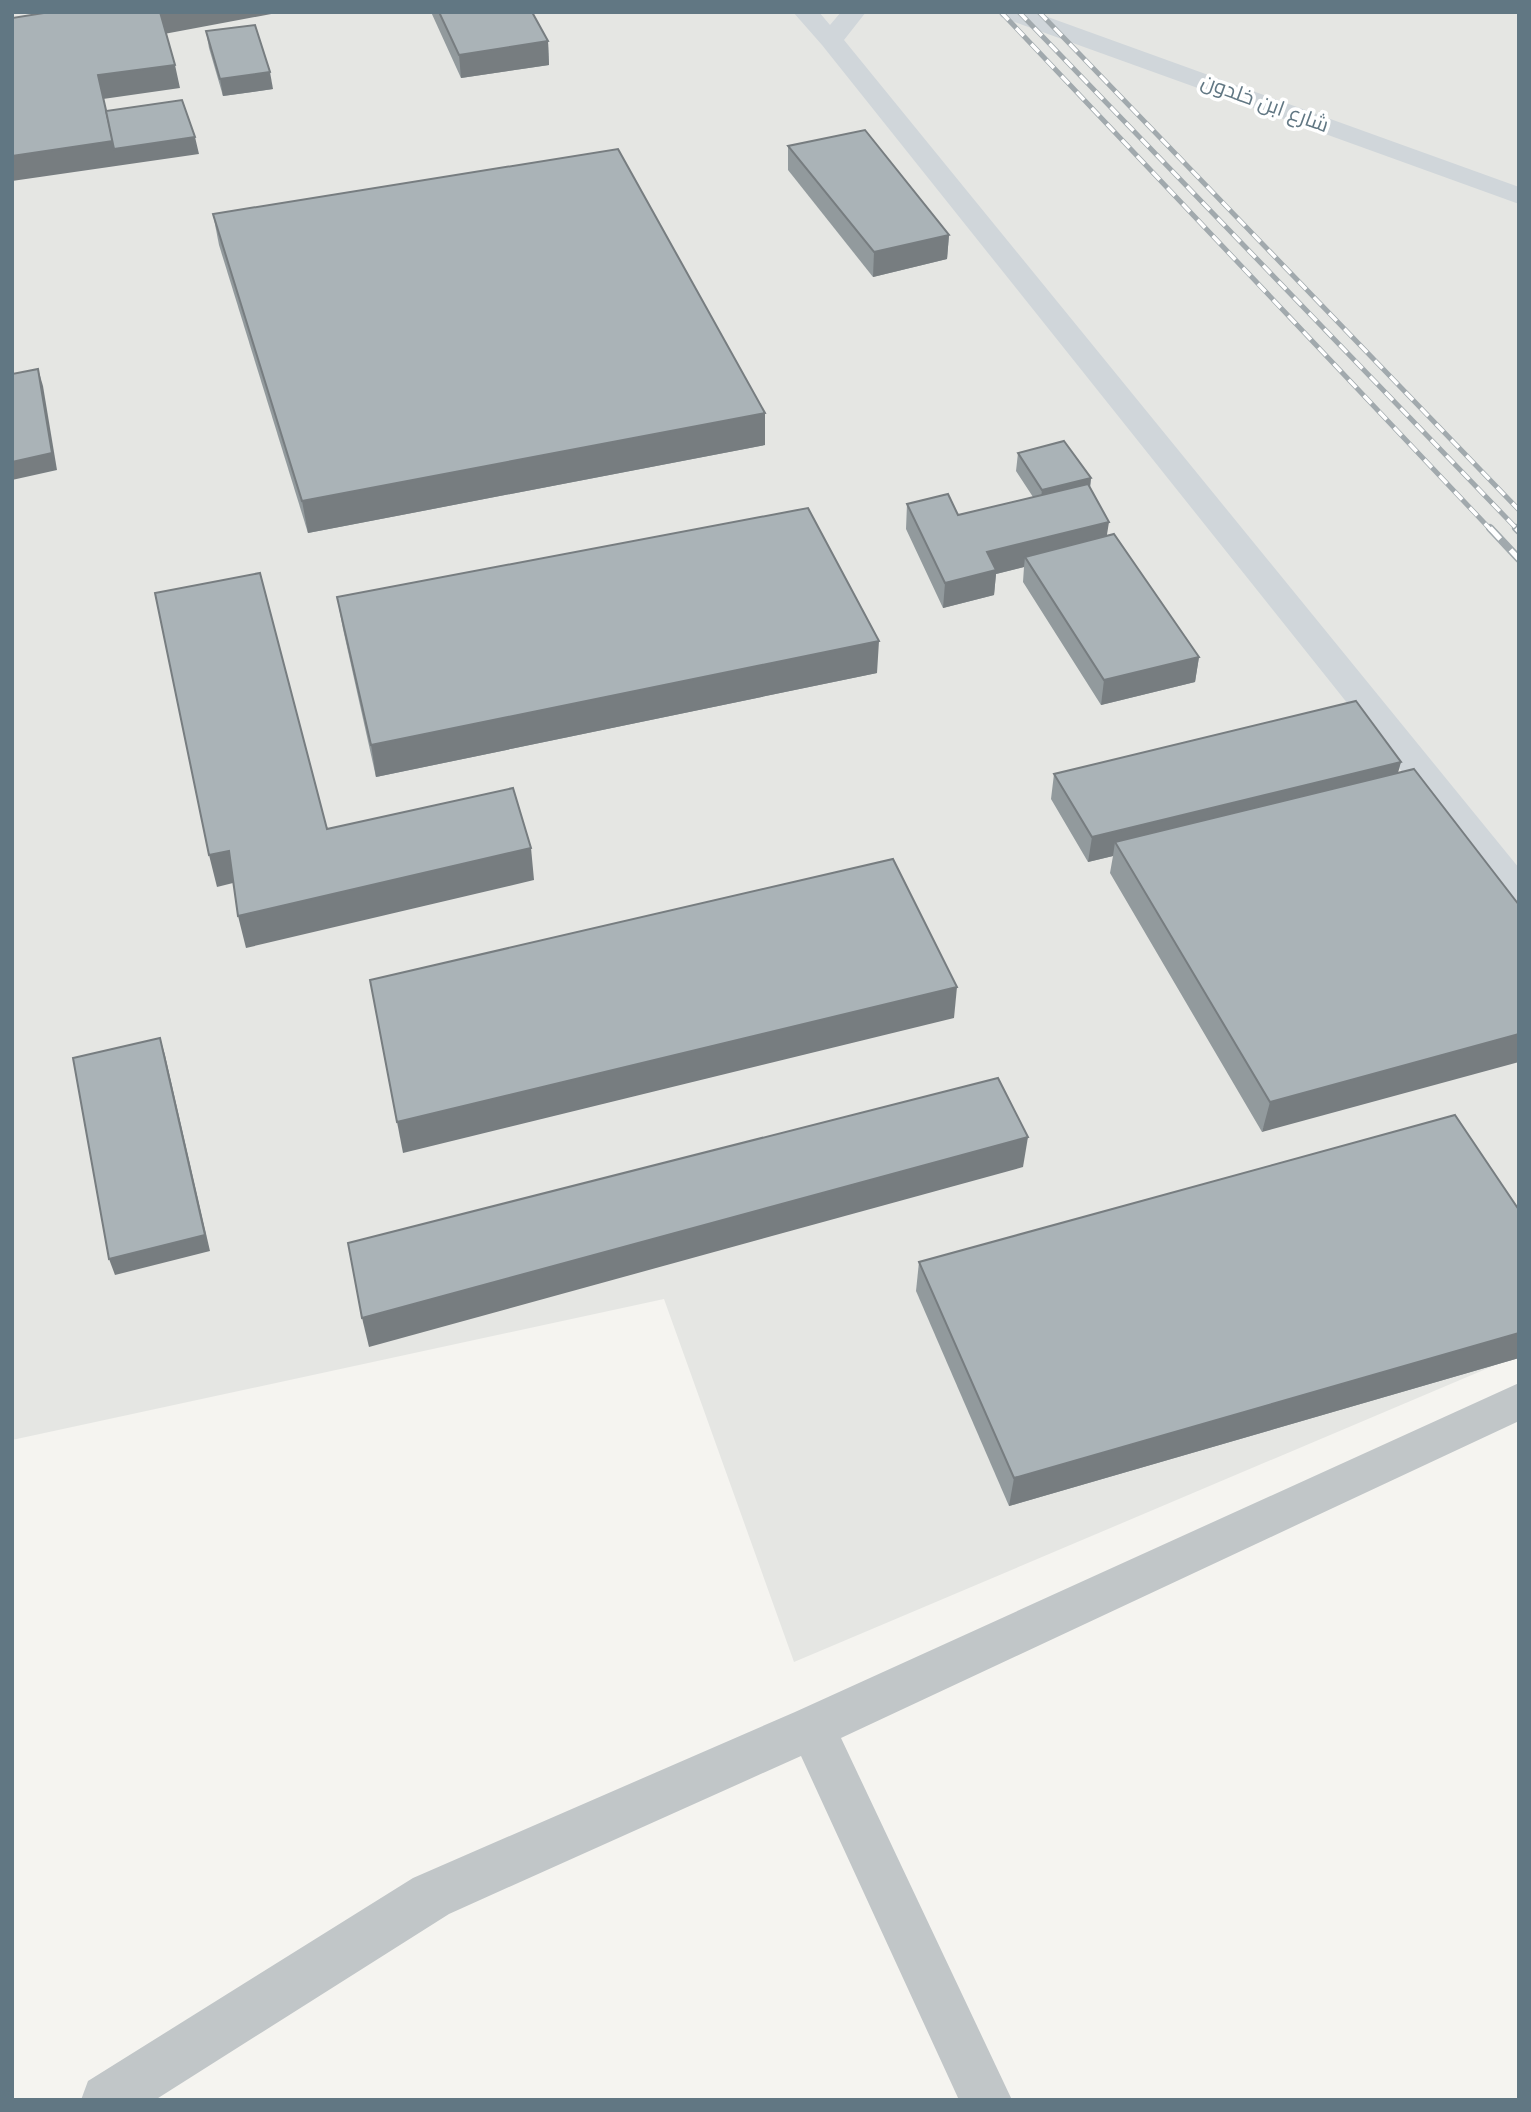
<svg xmlns="http://www.w3.org/2000/svg" width="1531" height="2112" font-family="Jost,Cairo,sans-serif">
  <style>
    .built { fill: #e5e6e3 }
    .lines { fill: none; stroke-linecap: round; stroke-linejoin: round }
    .minor { fill: #c1c6c8; fill-rule: evenodd }
    .major { fill: #d0d6da; fill-rule: evenodd }
    .rail-far1-casing { stroke: #a1a9ad; stroke-width: 5 }
    .rail-casing { stroke: #a1a9ad; stroke-width: 8 }
    .rail-far1 { stroke: #fff; stroke-width: 3.5; stroke-dasharray: 11; stroke-linecap: butt }
    .rail { stroke: #fff; stroke-width: 5; stroke-dasharray: 15; stroke-linecap: butt }
    .wall { fill: #929a9d }
    .shaded-wall { fill: #777d80 }
    .building { fill: #aab3b7; stroke: #777d80; stroke-width: 2 }
    .labels { text-anchor: middle; dominant-baseline: central; stroke-width: 7; stroke-linejoin: round; paint-order: stroke }
    .far-street-label { font-size: 21px; fill: #617783; stroke: #fff }
  </style>
  <rect width="100%" height="100%" fill="#f5f4f0"/>
  <!-- built -->
  <polygon class="built" points="12,12 1519,12 1519,1355 794,1662 664,1299 12,1440"/>
  <g class="lines">
    <!-- minor -->
    <polygon class="minor" points="1519,1383 1519,1421 841,1738 1012,2100 959,2100 801,1756 449,1914 155,2100 81,2100 88,2081 413,1878 795,1712"/>
    <!-- major -->
    <g class="major">
      <polygon points="793,12 819,12 830,25 841,12 866,12 844,40 1519,868 1519,906 1506,902 822,45"/>
      <polygon points="998,12 1034,12 1519,187 1519,204 1001,17"/>
    </g>
    <!-- rail-far1 casing -->
    <g class="rail-far1-casing">
      <g id="rail-far1">
        <polyline points="1001,12 1491,530"/>
        <polyline points="1019,12 1518,530"/>
        <polyline points="1039,12 1519,510"/>
      </g>
    </g>
    <!-- rail casing -->
    <g class="rail-casing">
      <g id="rail">
        <polyline points="1490,528 1519,559"/>
        <polyline points="1516,528 1519,531"/>
      </g>
    </g>
    <!-- rail-far1 -->
    <use href="#rail-far1" class="rail-far1"/>
    <!-- rail -->
    <use href="#rail" class="rail"/>
  </g>
  <!-- wall -->
  <g class="wall">
    <polygon points="431,12 532,12 548,41 549,65 461,78"/>
    <polygon points="206,31 273,89 223,96 209,48"/>
    <polygon points="788,146 949,235 947,259 873,277 788,170"/>
    <polygon points="213,214 765,445 308,533 219,245"/>
    <polygon points="1018,453 1091,478 1090,488 1107,536 1199,657 1195,682 1101,705 1023,582 1024,567 996,574 994,595 943,608 906,529 907,504 958,515 1033,497 1016,471"/>
    <polygon points="337,597 877,673 376,777 343,629"/>
    <polygon points="1401,762 1262,1132 1110,873 1113,856 1088,862 1051,799 1054,774"/>
    <polygon points="1519,1210 1519,1358 1009,1506 916,1291 919,1262"/>
  </g>
  <!-- shaded-wall -->
  <g class="shaded-wall">
    <polygon points="160,12 282,12 164,34"/>
    <polygon points="548,41 549,65 461,78 459,55"/>
    <polygon points="175,65 180,88 103,99 115,149 195,137 199,154 12,181 12,156 98,75"/>
    <polygon points="270,72 273,89 223,96 220,79"/>
    <polygon points="949,235 947,259 873,277 874,252"/>
    <polygon points="38,369 43,386 57,470 12,480 12,462"/>
    <polygon points="765,413 765,445 308,533 302,501"/>
    <polygon points="1091,478 1089,495 1040,507 1042,490"/>
    <polygon points="1109,522 1105,547 1025,557 1024,567 996,574 994,595 943,608 945,583 987,552"/>
    <polygon points="879,641 877,673 376,777 371,745"/>
    <polygon points="1199,657 1195,682 1101,705 1104,680"/>
    <polygon points="1401,762 1394,787 1115,842 1113,856 1088,862 1092,837"/>
    <polygon points="531,848 534,880 246,948 238,916"/>
    <polygon points="229,851 237,882 217,887 209,855"/>
    <polygon points="957,987 954,1018 403,1153 397,1122"/>
    <polygon points="1519,1034 1519,1062 1262,1132 1270,1102"/>
    <polygon points="160,1038 165,1055 210,1251 115,1275 109,1259"/>
    <polygon points="1028,1137 1023,1167 369,1347 362,1318"/>
    <polygon points="1519,1333 1519,1358 1009,1506 1014,1478"/>
  </g>
  <!-- building -->
  <g class="building">
    <polygon points="50,12 160,12 175,65 98,75 113,141 12,156 12,18"/>
    <polygon points="439,12 532,12 548,41 459,55"/>
    <polygon points="255,25 270,72 220,79 206,31"/>
    <polygon points="182,100 195,137 114,149 106,111"/>
    <polygon points="865,130 949,235 874,252 788,146"/>
    <polygon points="618,149 765,413 302,501 213,214"/>
    <polygon points="38,369 52,453 12,462 12,374"/>
    <polygon points="1064,441 1091,478 1042,490 1018,453"/>
    <polygon points="1088,484 1109,522 987,552 996,570 945,583 907,504 948,494 958,515"/>
    <polygon points="808,508 879,641 371,745 337,597"/>
    <polygon points="1114,534 1199,657 1104,680 1025,557"/>
    <polygon points="260,573 327,829 513,788 531,848 238,916 229,851 209,855 155,593"/>
    <polygon points="1356,701 1401,762 1092,837 1054,774"/>
    <polygon points="1414,769 1519,905 1519,1034 1270,1102 1115,842"/>
    <polygon points="893,859 957,987 397,1122 370,980"/>
    <polygon points="160,1038 205,1235 109,1259 73,1058"/>
    <polygon points="998,1078 1028,1137 362,1318 348,1243"/>
    <polygon points="1455,1115 1519,1210 1519,1333 1014,1478 919,1262"/>
  </g>
  <g class="labels">
    <!-- far-street labels -->
    <g class="far-street-label">
      <text transform="translate(1265 103) rotate(20)">شارع ابن خلدون</text>
    </g>
  </g>
  <!-- border -->
  <rect width="1531" height="2112" fill="none" stroke="#617783" stroke-width="28"/>
</svg>
